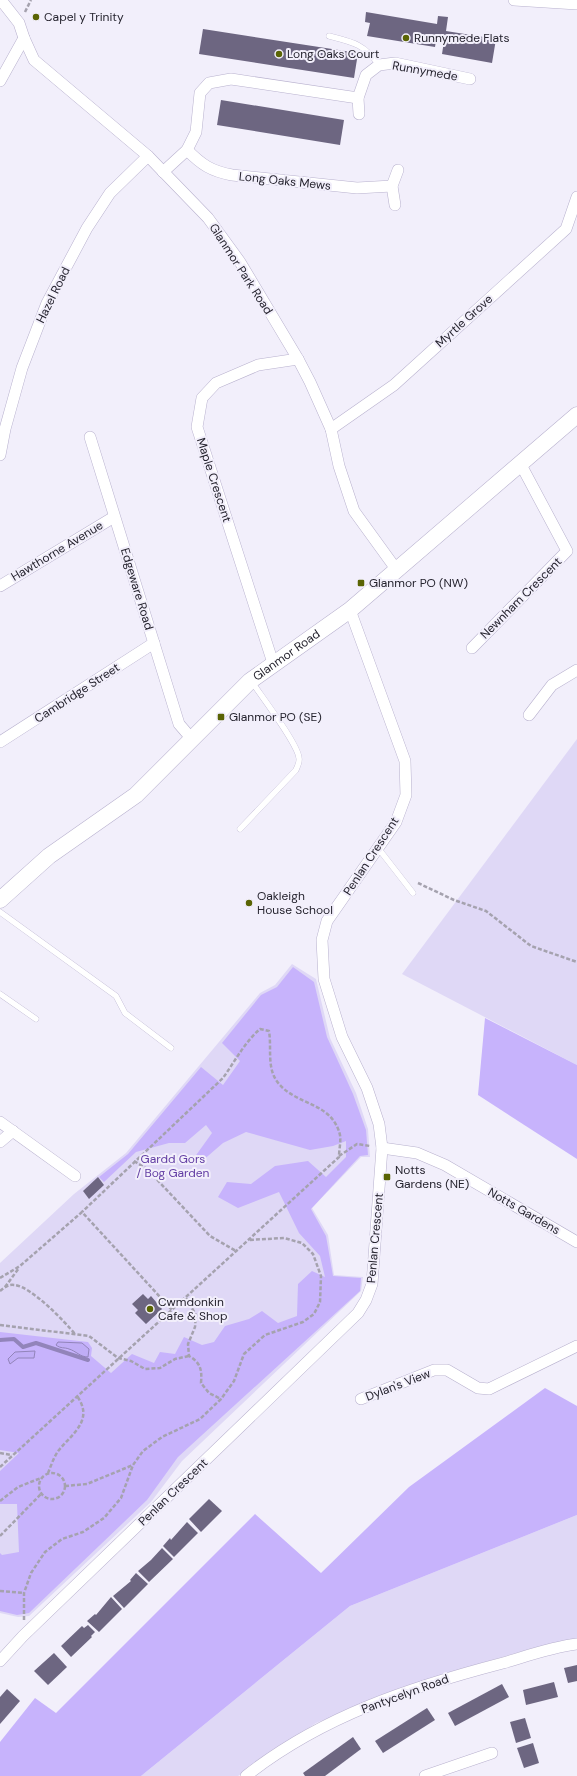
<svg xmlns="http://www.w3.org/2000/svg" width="577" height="1776" font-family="'DM Sans',sans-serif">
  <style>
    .green { fill: #dfd8f6 }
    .forest { fill: #c7b3fc }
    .water { fill: #c0adf6; stroke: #9284ba }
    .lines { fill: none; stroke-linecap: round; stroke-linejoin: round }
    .stream { stroke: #9284ba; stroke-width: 4 }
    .building { fill: #6d6681 }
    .lane-casing { stroke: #b8b1ce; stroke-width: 6 }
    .street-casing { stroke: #b8b1ce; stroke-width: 12 }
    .secondary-casing { stroke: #b8b1ce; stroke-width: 17 }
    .path { stroke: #a5a2ae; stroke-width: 2.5; stroke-dasharray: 4 2; stroke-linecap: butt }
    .lane { stroke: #fff; stroke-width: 5.5 }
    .street { stroke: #fff; stroke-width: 11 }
    .secondary { stroke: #fff; stroke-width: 16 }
    .poi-dot { fill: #5a6404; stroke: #f2effb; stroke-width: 1.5 }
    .labels { text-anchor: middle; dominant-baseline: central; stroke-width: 4; stroke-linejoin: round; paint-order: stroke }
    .poi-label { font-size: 12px; fill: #25232e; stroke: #f2effb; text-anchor: start }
    .street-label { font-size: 12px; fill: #25232e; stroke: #f2effb }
    .park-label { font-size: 12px; fill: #613ca3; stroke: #f2effb }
  </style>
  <rect width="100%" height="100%" fill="#f2effb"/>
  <!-- green -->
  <g class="green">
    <polygon points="577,739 577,1065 402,974"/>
    <polygon points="292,964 316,979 330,1038 356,1093 368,1129 370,1157 361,1157 312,1208 328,1235 334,1275 363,1277 361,1291 182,1461 151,1502 29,1616 18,1617 0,1613 0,1263 74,1194 126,1153 260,993 275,985"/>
    <polygon points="577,1515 577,1639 519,1652 431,1678 316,1723 238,1776 141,1776 350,1606"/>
  </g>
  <!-- forest -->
  <g class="forest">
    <polygon points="293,967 314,982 327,1037 353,1094 366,1130 368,1155 360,1156 311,1209 326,1236 333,1276 361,1278 360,1291 178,1457 147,1500 29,1613 17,1615 0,1611 0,1553 2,1555 19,1552 17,1504 0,1504 0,1471 19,1453 0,1450 0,1332 88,1342 92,1348 91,1356 111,1373 132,1354 154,1363 160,1352 175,1354 184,1337 202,1345 214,1342 225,1326 249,1319 262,1311 278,1323 297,1316 298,1284 312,1271 325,1277 320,1256 299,1233 279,1192 238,1208 218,1197 227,1182 251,1184 275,1166 308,1161 326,1177 346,1157 346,1141 333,1146 310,1150 246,1132 223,1143 201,1162 194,1158 212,1133 206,1125 185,1143 169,1143 136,1152 104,1182 99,1177 128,1154 201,1067 223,1085 240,1061 222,1043 261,995 277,987"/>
    <polygon points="485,1018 577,1065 577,1159 478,1095"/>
    <polygon points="545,1388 577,1406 577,1515 350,1606 141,1776 0,1776 0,1742 35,1698 56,1713 255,1514 321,1573 409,1487"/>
  </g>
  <!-- water -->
  <g class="water">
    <path d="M58,1342l24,1 7,6 -1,8c-8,0 -12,-6 -19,-8 -5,-2 -8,0 -13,-4z"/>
    <polygon points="35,1351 34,1358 18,1358 10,1364 8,1359 15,1352"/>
  </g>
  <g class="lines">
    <!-- stream -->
    <polyline class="stream" points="0,1340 14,1339 23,1347 36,1343 88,1360"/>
  </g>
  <!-- building -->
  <g class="building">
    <polygon points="366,12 437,24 438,16 448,17 446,31 496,39 492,63 442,54 445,35 437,34 435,47 367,36 370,23 365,22"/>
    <polygon points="203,29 358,53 354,78 199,54"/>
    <polygon points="221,100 344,120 340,145 217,125"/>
    <polygon points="98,1177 104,1185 89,1199 83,1191"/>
    <polygon points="143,1294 148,1299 151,1296 162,1309 146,1324 135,1313 138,1310 132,1304"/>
    <polygon points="209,1499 222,1511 201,1532 189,1519"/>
    <polygon points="187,1522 198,1533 174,1557 163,1546 170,1538 171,1540"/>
    <polygon points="162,1548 173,1559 149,1582 138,1571 151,1560"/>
    <polygon points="136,1573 148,1584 124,1608 113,1596 131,1581 130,1580"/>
    <polygon points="111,1597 122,1609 99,1632 87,1621 95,1614 96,1615"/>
    <polygon points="88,1625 95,1632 91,1636 92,1637 71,1657 61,1646 82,1626 84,1628"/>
    <polygon points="54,1653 67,1667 48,1685 34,1671"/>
    <polygon points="577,1665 577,1681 568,1683 564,1668"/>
    <polygon points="554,1682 558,1697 526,1705 523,1690"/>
    <polygon points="502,1684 509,1697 455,1726 448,1713"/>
    <polygon points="7,1689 20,1701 0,1724 0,1697"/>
    <polygon points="427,1708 435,1720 383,1753 375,1741"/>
    <polygon points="525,1718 531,1738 516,1743 510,1722"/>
    <polygon points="353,1737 361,1749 325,1776 305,1776 303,1773"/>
    <polygon points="533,1743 539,1763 524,1768 517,1748"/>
  </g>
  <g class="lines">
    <!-- lane casing -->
    <g class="lane-casing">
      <g id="lane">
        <path d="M329,36c24,6 35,8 50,29"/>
        <path d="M240,829l56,-59c1,-3 4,-8 3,-12 -1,-14 -37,-61 -47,-76"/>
        <polyline points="378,848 413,893"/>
        <polyline points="0,912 116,996 125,1013 171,1048"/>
        <polyline points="0,994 36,1019"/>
      </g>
    </g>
    <!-- street casing -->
    <g class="street-casing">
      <g id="street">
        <polyline points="1,0 19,23 24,38 34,60 148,156 208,218 240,262 298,359 310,382 331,429 339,466 354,511 396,569"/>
        <polyline points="514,0 577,4"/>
        <polyline points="0,81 24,38"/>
        <polyline points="359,114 358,98 366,75 379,65 395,63 470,79"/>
        <path d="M187,150c15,15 24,21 45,25l125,13 35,-2"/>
        <polyline points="163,172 187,150 196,132 200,93 209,83 231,79 358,98"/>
        <polyline points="395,205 392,186 398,170"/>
        <polyline points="331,429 394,385 566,229 577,197"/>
        <polyline points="90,437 179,724 191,738"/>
        <polyline points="0,455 5,429 22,368 47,303 87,228 110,193 148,156"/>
        <polyline points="0,586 114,517"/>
        <polyline points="472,648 567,551 520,463"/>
        <polyline points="273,663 197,427 202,398 216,383 258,365 298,359"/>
        <polyline points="529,715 552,685 577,670"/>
        <polyline points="0,742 154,643"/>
        <polyline points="0,1122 75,1176"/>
        <polyline points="0,1142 13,1131"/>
        <polyline points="382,1148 417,1153 445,1165 577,1242"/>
        <polyline points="361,1399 434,1370 447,1370 478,1388 489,1389 577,1346"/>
        <polyline points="0,1661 23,1636 358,1313 366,1300 372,1284 382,1148 379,1124 367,1088 342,1037 324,979 322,940 327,921 396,822 406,795 405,761 350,610"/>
        <path d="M246,1776c76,-60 165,-89 257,-113 24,-7 49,-16 74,-19"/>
        <polyline points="425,1776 492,1753"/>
      </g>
    </g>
    <!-- secondary casing -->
    <g class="secondary-casing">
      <g id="secondary">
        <path id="s1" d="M0,900l49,-44 87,-61 114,-114 100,-71 227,-195"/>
      </g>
    </g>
    <!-- path -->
    <g class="path">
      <polyline points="25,12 31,0"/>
      <polyline points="418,883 454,900 486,911 531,946 577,962"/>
      <polyline points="339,1156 357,1144 370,1146"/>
      <polyline points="134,1161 147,1169 210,1236 236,1251"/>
      <polyline points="0,1278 20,1266 82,1212 172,1310"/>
      <polyline points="5,1287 19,1268"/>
      <path d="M0,1291c4,-3 8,-7 14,-6 17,1 50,36 61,49"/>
      <path d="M186,1298l10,17 -1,12 -7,17 1,12c12,7 13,14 12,27l8,10 12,6"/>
      <polyline points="0,1325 89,1336 118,1358 131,1361 145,1369 160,1368 175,1359 189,1356"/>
      <polyline points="0,1453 12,1455"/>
      <path d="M0,1467l339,-310c0,-7 2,-15 1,-22 -8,-33 -42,-29 -61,-51 -13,-15 -7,-35 -10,-53l-9,-2c-15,13 -25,32 -37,49l-141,134"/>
      <path d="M48,1473c3,-7 6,-17 11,-23 14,-17 35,-30 18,-54"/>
      <circle cx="52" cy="1486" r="13"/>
      <polyline points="65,1486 87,1484 133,1465 143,1451 162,1437 200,1419 221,1399 234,1381 244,1354 265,1335 303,1322 314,1314 320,1302 321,1276 313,1254 302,1243 284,1238 248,1240"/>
      <polyline points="0,1501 18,1487 41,1478"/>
      <polyline points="0,1536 41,1494"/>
      <polyline points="0,1591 24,1593"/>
      <polyline points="24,1620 24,1593 31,1573 45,1552 62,1539 83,1532 104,1518 121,1498 133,1465"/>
    </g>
    <!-- lane -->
    <use href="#lane" class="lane"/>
    <!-- street -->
    <use href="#street" class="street"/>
    <!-- secondary -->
    <use href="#secondary" class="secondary"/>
  </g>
  <!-- markers -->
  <g class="poi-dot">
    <circle cx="36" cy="17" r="4"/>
    <circle cx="406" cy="38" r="4"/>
    <circle cx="279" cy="54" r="4"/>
    <rect x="357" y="579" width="8" height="8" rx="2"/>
    <rect x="217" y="713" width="8" height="8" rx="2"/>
    <circle cx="249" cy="903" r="4"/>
    <rect x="383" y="1173" width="8" height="8" rx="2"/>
    <circle cx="150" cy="1309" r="4"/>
  </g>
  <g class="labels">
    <!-- poi labels -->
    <g class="poi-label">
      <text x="44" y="17">Capel y Trinity</text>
      <text x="414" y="38">Runnymede Flats</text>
      <text x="287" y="54">Long Oaks Court</text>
      <text x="369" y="583">Glanmor PO (NW)</text>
      <text x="229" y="717">Glanmor PO (SE)</text>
      <text x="257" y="896">Oakleigh<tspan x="257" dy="14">House School</tspan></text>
      <text x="395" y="1170">Notts<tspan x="395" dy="14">Gardens (NE)</tspan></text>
      <text x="158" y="1302">Cwmdonkin<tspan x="158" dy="14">Cafe &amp; Shop</tspan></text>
    </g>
    <!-- street labels -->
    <g class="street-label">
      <text transform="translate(425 71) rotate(10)">Runnymede</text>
      <text transform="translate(285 181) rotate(6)">Long Oaks Mews</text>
      <text transform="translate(241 269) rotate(57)">Glanmor Park Road</text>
      <text transform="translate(53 295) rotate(-64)">Hazel Road</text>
      <text transform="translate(464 321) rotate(-42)">Myrtle Grove</text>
      <text transform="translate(214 480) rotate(72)">Maple Crescent</text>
      <text transform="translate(57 551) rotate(-31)">Hawthorne Avenue</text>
      <text transform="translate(137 589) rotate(73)">Edgeware Road</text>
      <text transform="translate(521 598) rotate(-45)">Newnham Crescent</text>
      <text stroke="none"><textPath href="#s1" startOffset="378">Glanmor Road</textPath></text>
      <text transform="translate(77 693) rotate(-33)">Cambridge Street</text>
      <text transform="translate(371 856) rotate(-57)">Penlan Crescent</text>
      <text transform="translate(524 1211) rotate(30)">Notts Gardens</text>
      <text transform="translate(375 1238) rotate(-85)">Penlan Crescent</text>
      <text transform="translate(398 1385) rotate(-21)">Dylan's View</text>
      <text transform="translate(173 1492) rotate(-44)">Penlan Crescent</text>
      <text transform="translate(405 1694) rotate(-20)">Pantycelyn Road</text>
    </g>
    <!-- park labels -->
    <g class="park-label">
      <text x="173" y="1159">Gardd Gors<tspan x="173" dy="14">/ Bog Garden</tspan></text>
    </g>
  </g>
</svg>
